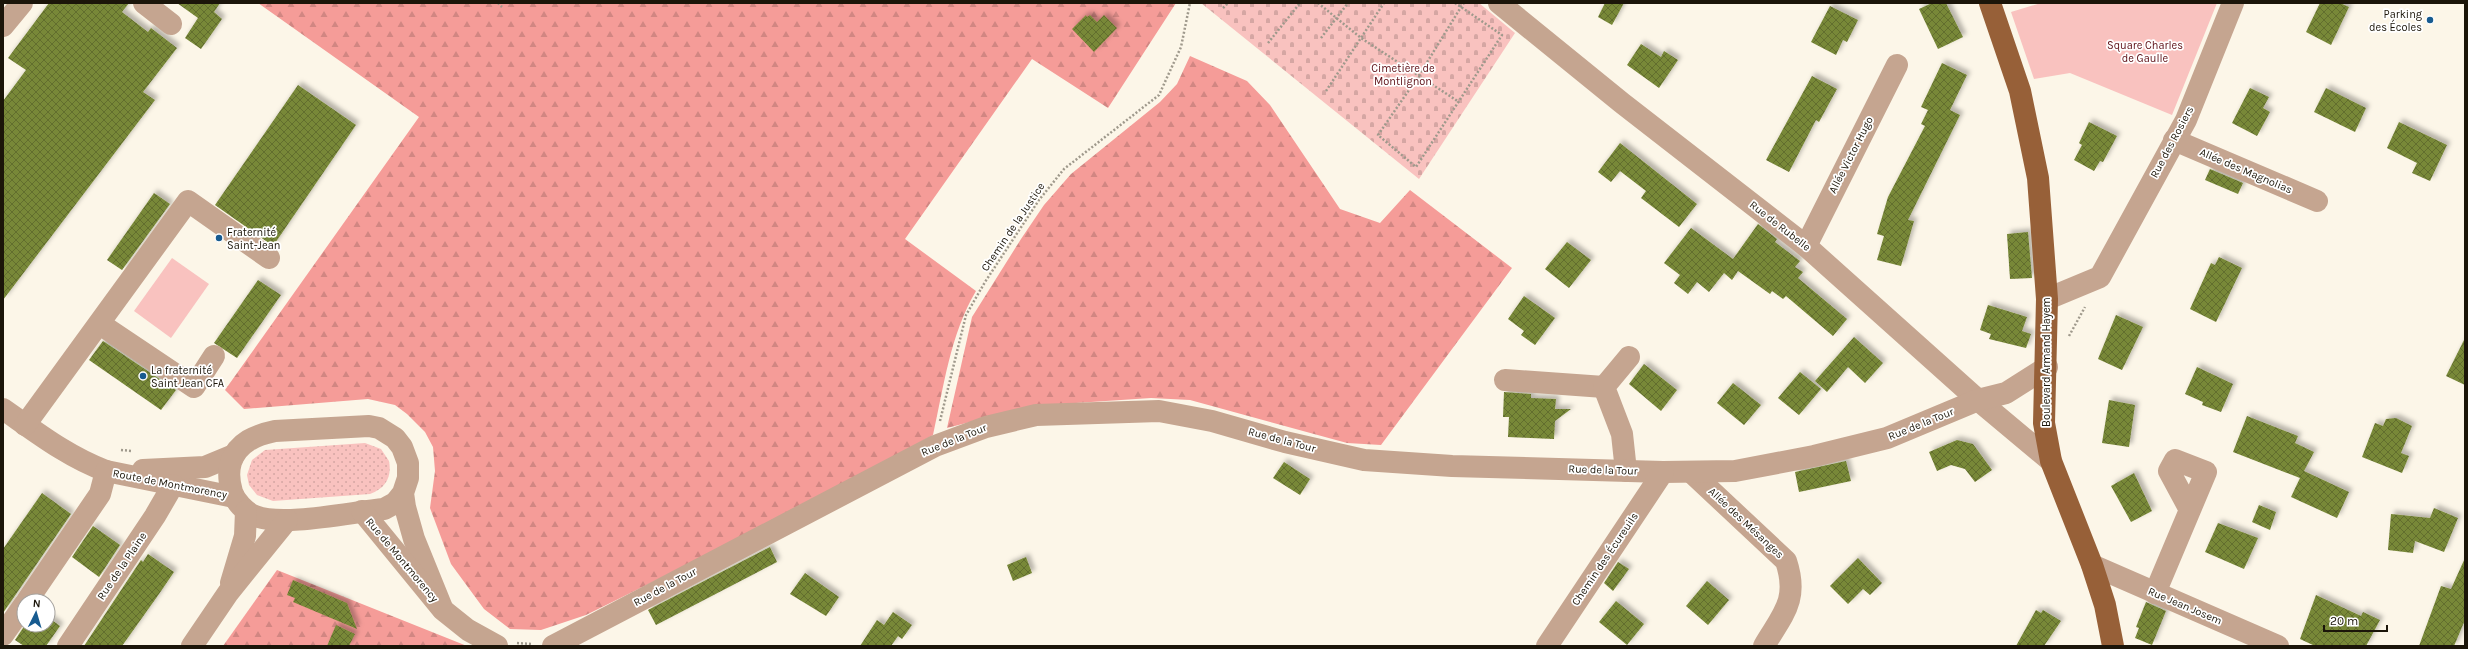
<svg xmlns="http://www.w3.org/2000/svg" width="2468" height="649" font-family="Karla,sans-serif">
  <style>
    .grass { fill: url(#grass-dots) }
    .forest { fill: url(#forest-firs) }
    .cemetery { fill: url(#cemetery-stones) }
    .park { fill: #f9c2bf }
    .building { fill: url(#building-cross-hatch); filter: url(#shadow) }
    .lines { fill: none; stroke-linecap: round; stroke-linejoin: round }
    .path { stroke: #9f998c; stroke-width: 2.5; stroke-dasharray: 2 2; stroke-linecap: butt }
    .minor { stroke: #c5a590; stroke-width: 22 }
    .major { stroke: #976038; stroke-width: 22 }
    .poi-dot { fill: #175b90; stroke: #fff; stroke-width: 1.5 }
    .labels { text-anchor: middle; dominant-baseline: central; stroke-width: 3.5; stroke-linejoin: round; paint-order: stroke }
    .poi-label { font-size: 11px; fill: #1b1509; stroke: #fff; text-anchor: start }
    .park-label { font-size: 11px; fill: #5c0e15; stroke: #fff }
    .street-label { font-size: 11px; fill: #1b1509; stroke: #fff }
  </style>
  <defs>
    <pattern id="grass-dots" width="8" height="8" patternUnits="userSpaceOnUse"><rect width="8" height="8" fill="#f9c2bf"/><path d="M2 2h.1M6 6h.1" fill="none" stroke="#d5a6a3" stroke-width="1.8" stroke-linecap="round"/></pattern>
    <pattern id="forest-firs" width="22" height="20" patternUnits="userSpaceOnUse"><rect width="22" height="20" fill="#f59c98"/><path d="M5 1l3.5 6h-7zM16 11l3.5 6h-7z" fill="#d18682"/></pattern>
    <pattern id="cemetery-stones" width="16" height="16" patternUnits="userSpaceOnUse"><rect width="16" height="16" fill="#f9c2bf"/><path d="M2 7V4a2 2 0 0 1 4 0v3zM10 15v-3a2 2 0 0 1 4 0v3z" fill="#d5a6a3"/></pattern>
    <pattern id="building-cross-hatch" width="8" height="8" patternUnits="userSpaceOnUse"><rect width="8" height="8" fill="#788838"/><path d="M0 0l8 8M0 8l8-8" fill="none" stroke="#626e2d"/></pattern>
    <filter id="shadow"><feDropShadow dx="3.5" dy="-3.5" stdDeviation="2" flood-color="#0004"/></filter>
  </defs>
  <rect width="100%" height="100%" fill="#fcf6e8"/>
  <!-- grass -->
  <path class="grass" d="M365,443l16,6 8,12c3,16 -3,27 -19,33l-97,7 -16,-6 -8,-10 -2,-10 5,-15 13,-10z"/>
  <!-- forest -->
  <g class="forest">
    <path d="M258,3h918l-68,105 -76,-49 -127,180 71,52c-26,44 -32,95 -43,144l-143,79 -204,101 -45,15 -31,-1 -26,-20 -33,-45 -21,-56 5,-37 -2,-24 -8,-15 -18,-18 -12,-9 -27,-6 -124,10 -19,-19 194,-273z"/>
    <polygon points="1190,56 1247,81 1270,105 1340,209 1380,223 1410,190 1512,268 1381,445 1347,443 1190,400 1151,398 1031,406 947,428 972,317 1021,239 1044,205 1071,174 1160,102 1177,84"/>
    <polygon points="277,570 467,646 223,646"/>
  </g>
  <!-- cemetery -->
  <polygon class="cemetery" points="1201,3 1479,3 1515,33 1419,179"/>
  <!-- park -->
  <g class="park">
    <polygon points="2041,3 2217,3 2172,115 2070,73 2034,79 2011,12"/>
    <polygon points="172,258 209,284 171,338 134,311"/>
  </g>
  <!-- building -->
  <g class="building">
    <polygon points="49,3 129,3 122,12 148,32 151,28 177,48 143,92 155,100 3,300 3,101 26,70 8,58"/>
    <polygon points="177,3 220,3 214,12 222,19 201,49 185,38 198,18"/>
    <polygon points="1605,3 1624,3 1612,25 1598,17"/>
    <polygon points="1932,3 1946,3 1963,37 1938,49 1919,9"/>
    <polygon points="2320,3 2340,3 2349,7 2331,45 2306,32"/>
    <polygon points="1830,6 1858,20 1847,42 1843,40 1836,55 1811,42"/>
    <polygon points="1086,15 1087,17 1090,15 1097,22 1104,15 1117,28 1094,52 1072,29"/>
    <polygon points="1641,44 1661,57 1664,51 1678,60 1659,88 1627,65"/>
    <polygon points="1942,63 1967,75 1950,110 1960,115 1908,220 1914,221 1901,266 1877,260 1884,236 1877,234 1888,197 1925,126 1921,124 1928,110 1921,107"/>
    <polygon points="1812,76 1837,89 1819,122 1816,120 1789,172 1766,160"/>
    <polygon points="298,85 356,125 273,246 215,205"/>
    <polygon points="2250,88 2269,97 2263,108 2270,112 2257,136 2232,123"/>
    <polygon points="2326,88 2366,108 2355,132 2314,112"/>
    <polygon points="2089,122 2117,136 2103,162 2100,161 2094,171 2074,160 2082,145 2079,143"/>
    <polygon points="2399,122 2447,145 2430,181 2412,173 2417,163 2387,148"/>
    <polygon points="1620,143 1697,204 1679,227 1641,198 1646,191 1620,171 1611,182 1598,172"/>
    <polygon points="2210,169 2243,183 2238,194 2205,180"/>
    <polygon points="154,193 170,204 122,270 107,260"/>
    <polygon points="1758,224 1777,239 1775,242 1800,261 1795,267 1803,272 1798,278 1847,319 1833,336 1786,296 1783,299 1772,291 1770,294 1738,271 1732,280 1724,273 1709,292 1697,282 1688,294 1674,283 1680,275 1664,263 1691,228 1733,259"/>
    <polygon points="2028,232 2032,278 2010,279 2007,234"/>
    <polygon points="1567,242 1591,260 1569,288 1545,269"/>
    <polygon points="2219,257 2242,268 2216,322 2190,309 2211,263 2215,265"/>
    <polygon points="258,280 281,295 237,358 214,343"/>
    <polygon points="1524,296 1555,318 1535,345 1521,335 1524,331 1508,319"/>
    <polygon points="1988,305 2027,317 2022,331 2031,334 2026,348 1989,339 1991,334 1980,330"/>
    <polygon points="2116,315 2143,327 2122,370 2098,359"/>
    <polygon points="1854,337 1883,363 1865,383 1848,367 1827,392 1815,381"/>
    <polygon points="2465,338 2465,385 2446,376"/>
    <polygon points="103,341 176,390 161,410 89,360"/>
    <polygon points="1644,364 1677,390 1661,411 1629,384"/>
    <polygon points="2197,367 2233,384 2221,412 2202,405 2203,402 2185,394"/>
    <polygon points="1800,372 1821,389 1799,415 1778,398"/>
    <polygon points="1733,383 1761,405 1744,425 1717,403"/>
    <polygon points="1504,392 1531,394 1531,398 1556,399 1555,409 1571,409 1555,421 1554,439 1508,437 1509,417 1503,417"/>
    <polygon points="2109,400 2135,405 2129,447 2102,443"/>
    <polygon points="2247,416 2298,436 2295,443 2314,452 2304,471 2349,492 2337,518 2291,497 2300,478 2233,452"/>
    <polygon points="2396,418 2412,426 2401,453 2409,456 2402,473 2362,457 2375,423 2383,426 2386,419"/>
    <polygon points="1957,440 1973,444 1992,470 1975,482 1965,469 1951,465 1937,471 1929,452"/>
    <polygon points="1846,461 1851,481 1799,492 1795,472"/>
    <polygon points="1284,462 1310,479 1300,495 1273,478"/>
    <polygon points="2134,473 2152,511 2131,522 2111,486"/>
    <polygon points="42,493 71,514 3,613 3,549"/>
    <polygon points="2259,505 2276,512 2270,530 2252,522"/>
    <polygon points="2434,508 2458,518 2444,552 2415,541 2413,553 2388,550 2391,514 2430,518"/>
    <polygon points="2218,523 2258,538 2244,569 2205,552"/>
    <polygon points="93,526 120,545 99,577 72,557"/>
    <polygon points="770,547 777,562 656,625 648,610"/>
    <polygon points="148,554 174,572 159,594 122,646 84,646 141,560 143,562"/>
    <polygon points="1026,557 1032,573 1013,581 1007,565"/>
    <polygon points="1858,558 1882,583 1870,595 1863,589 1848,604 1830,586"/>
    <polygon points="2465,558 2465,620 2454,646 2419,646 2441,586 2451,589"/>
    <polygon points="1618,562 1629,569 1613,591 1604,583"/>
    <polygon points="805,573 839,597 826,616 790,594"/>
    <polygon points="293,580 347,603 357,629 293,602 295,598 287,595"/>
    <polygon points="1707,581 1729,600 1708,625 1686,606"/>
    <polygon points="2316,595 2361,616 2363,612 2380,620 2366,646 2315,646 2300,639"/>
    <polygon points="1616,601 1644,624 1627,645 1599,622"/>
    <polygon points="2146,602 2166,611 2152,645 2135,638 2139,628 2136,627"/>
    <polygon points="2036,610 2041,613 2043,610 2061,621 2044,646 2016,646"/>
    <polygon points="893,612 912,625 902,639 898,636 891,646 860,646 877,620 884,625"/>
    <polygon points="48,617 60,626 46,646 24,646 15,640 25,625 48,625"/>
    <polygon points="336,625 355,634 349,646 327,646"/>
  </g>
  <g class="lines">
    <!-- path -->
    <g class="path">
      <polyline points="498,3 502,7"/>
      <polyline points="1318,3 1361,38 1459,102"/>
      <polyline points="1455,3 1461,7 1502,35 1416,167 1378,135 1418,77 1461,7 1464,3"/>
      <polyline points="1223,8 1228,3"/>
      <polyline points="1321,38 1348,3"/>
      <polyline points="1268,43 1300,3"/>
      <polyline points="1326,91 1384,3"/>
      <polyline points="2069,336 2085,307"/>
      <polyline points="940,421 966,315 985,282 1039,200 1064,169 1159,95 1181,47 1190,3"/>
      <polyline points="121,450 132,451"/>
      <polyline points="517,643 532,644"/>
    </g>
    <!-- minor -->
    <g class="minor">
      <polyline points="144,3 171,24"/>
      <polyline points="1499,3 1622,103 1806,246 1978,400 2051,461"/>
      <polyline points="3,26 22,3"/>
      <polyline points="2174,140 2317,201"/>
      <polyline points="1806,246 1897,65"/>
      <polyline points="2047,299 2100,277 2186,120 2233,3"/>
      <polyline points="100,324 194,387 214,356"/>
      <polyline points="1505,380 1604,387"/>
      <path d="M3,409c33,23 65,48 103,62l128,26"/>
      <polyline points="25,425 188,201 269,258"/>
      <polyline points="143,470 205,467 234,455"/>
      <polyline points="1626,471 1622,434 1604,387 1629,357"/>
      <path d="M1691,472l95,89c13,39 -3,53 -22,85"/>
      <path d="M403,493l-8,10 -11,6c-33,3 -101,18 -129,7 -10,-4 -20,-15 -23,-24 -3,-10 -4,-20 -1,-30 7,-20 25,-27 44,-31l94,-5 10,2 16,10 7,9 6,16v15l-5,15 2,14 9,32 28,69"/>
      <polyline points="362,511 443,610 468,630 497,646"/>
      <polyline points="2092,565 2278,646"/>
      <polyline points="231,583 245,536 246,511"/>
      <polyline points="2155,593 2206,472 2175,460 2169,471 2190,510"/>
      <polyline points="27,601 100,494 106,471"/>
      <polyline points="3,635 24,605"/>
      <polyline points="68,646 155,516 173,485"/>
      <polyline points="192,646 228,593 287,520"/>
      <polyline points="553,646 935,446 986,427 1036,415 1159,411 1212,421 1285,442 1364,460 1452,466 1663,472 1735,471 1814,456 1887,438 1978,400 2006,393 2047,367"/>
      <polyline points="1547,646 1663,472"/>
    </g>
    <!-- major -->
    <polyline class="major" points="1990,3 2020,91 2038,178 2047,299 2044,423 2051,461 2092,565 2105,605 2113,646"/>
  </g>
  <!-- markers -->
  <g class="poi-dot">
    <circle cx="2430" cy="20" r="4"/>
    <circle cx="219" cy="238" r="4"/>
    <circle cx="143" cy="376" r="4"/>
  </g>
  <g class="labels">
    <!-- poi labels -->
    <g class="poi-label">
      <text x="2422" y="14" text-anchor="end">Parking<tspan x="2422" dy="13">des Écoles</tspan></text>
      <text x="227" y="232">Fraternité<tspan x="227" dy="13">Saint-Jean</tspan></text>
      <text x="151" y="370">La fraternité<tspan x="151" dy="13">Saint Jean CFA</tspan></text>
    </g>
    <!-- park labels -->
    <g class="park-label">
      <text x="2145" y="45">Square Charles<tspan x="2145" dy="13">de Gaulle</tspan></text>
      <text x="1403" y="68">Cimetière de<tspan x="1403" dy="13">Montlignon</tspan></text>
    </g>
    <!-- street labels -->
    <g class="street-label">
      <text transform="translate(2172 142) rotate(-62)">Rue des Rosiers</text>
      <text transform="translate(1851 155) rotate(-63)">Allée Victor Hugo</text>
      <text transform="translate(2246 171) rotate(23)">Allée des Magnolias</text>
      <text transform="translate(1780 226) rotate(38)">Rue de Rubelle</text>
      <text transform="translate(1013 227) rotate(-56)">Chemin de la Justice</text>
      <text transform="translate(2046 362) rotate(-90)">Boulevard Armand Hayem</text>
      <text transform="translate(1921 424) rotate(-22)">Rue de la Tour</text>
      <text transform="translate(954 440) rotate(-22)">Rue de la Tour</text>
      <text transform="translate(1282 440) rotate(15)">Rue de la Tour</text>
      <text transform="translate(1603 470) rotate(2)">Rue de la Tour</text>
      <text transform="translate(170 484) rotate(11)">Route de Montmorency</text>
      <text transform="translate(1746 523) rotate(43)">Allée des Mésanges</text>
      <text transform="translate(1605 559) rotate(-56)">Chemin des Écureuils</text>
      <text transform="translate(402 560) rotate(50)">Rue de Montmorency</text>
      <text transform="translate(122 566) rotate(-56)">Rue de la Plaine</text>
      <text transform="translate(665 587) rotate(-28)">Rue de la Tour</text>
      <text transform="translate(2185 606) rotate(23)">Rue Jean Josem</text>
    </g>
  </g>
  <!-- border -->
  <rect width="2468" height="649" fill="none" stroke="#1b1509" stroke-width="8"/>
  <!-- north arrow -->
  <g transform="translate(36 613) rotate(5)"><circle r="19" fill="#ffffff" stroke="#a4a19d"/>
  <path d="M0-3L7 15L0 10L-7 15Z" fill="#175b90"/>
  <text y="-6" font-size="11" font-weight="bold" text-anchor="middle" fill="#1b1509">N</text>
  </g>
  <!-- scale -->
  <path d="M2324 625v6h63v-6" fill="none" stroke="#1b1509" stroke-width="2"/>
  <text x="2330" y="625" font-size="12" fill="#1b1509" stroke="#ffffff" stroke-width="3" paint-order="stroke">20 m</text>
</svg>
